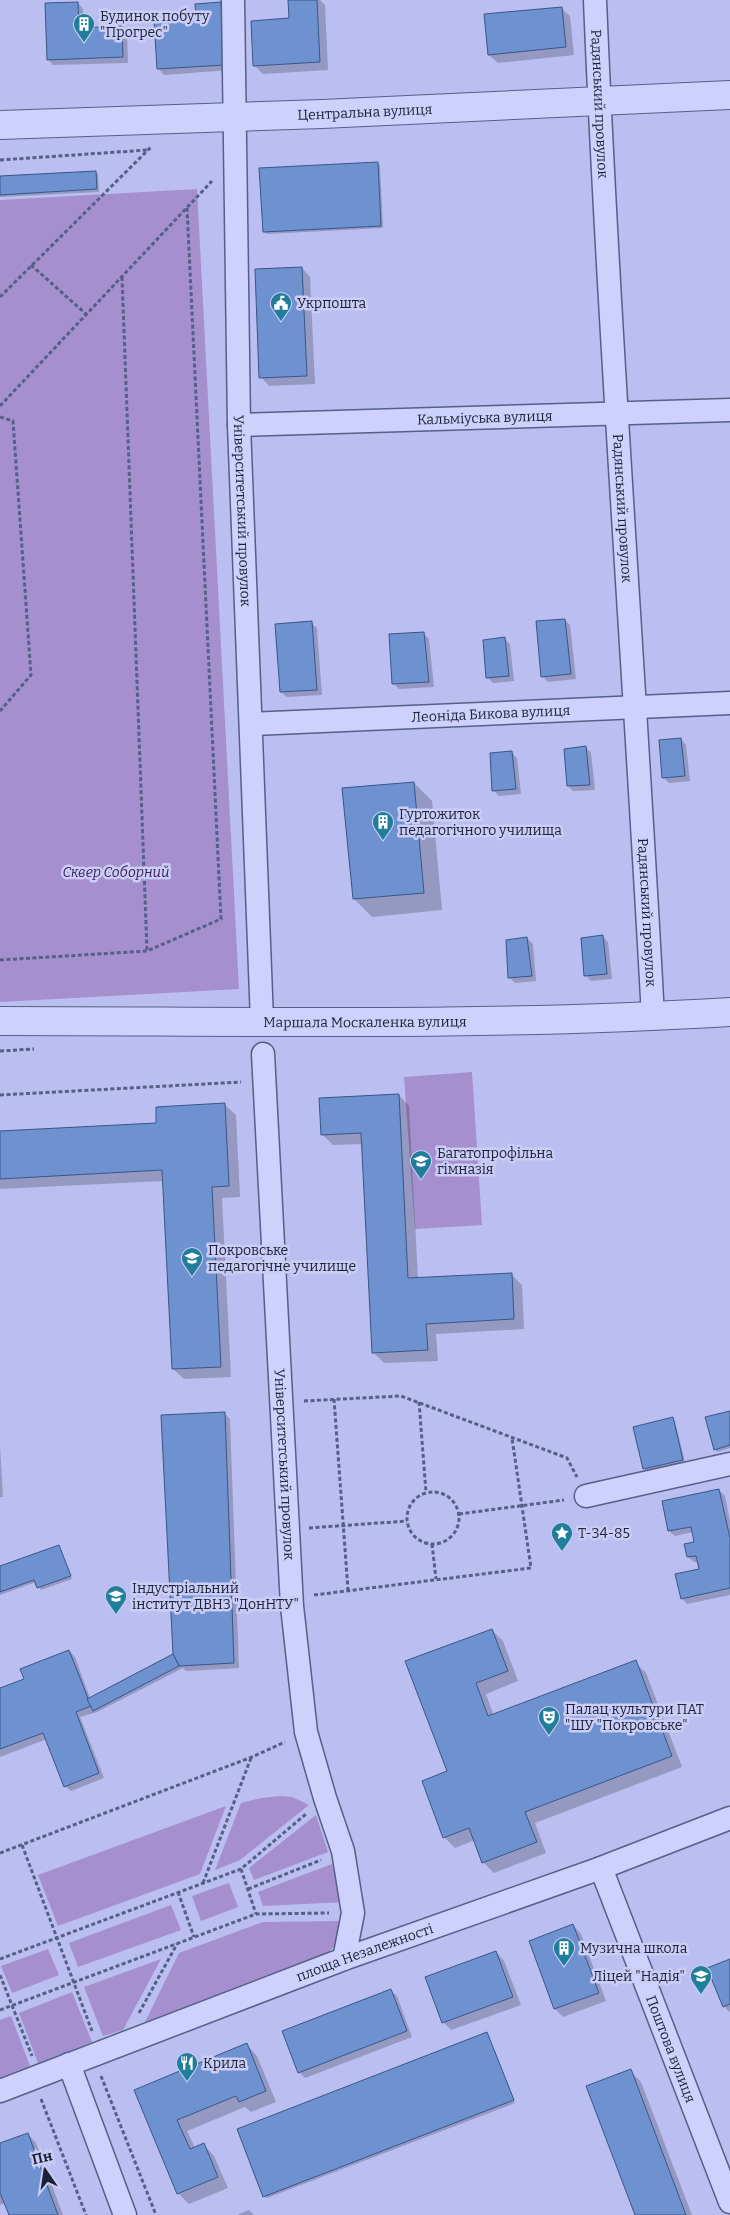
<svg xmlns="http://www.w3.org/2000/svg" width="730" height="2215" font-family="Bitter,serif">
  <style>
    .green { fill: #a58fce }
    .shadow { fill: #0003 }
    .building { fill: #6e91d0; stroke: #395688 }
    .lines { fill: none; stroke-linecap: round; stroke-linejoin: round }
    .minor-casing { stroke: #546088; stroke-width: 25 }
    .tertiary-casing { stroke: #546088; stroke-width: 30 }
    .path { stroke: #546088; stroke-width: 3; stroke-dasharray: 4 2.5; stroke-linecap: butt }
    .minor { stroke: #ced1fb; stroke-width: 22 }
    .tertiary { stroke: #ced1fb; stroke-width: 28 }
    .labels { text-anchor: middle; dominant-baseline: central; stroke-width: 5; stroke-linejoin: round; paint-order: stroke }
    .poi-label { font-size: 14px; fill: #1a2236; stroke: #cbcdf7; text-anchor: start }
    .street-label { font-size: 14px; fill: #1a2236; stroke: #cbcdf7 }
    .park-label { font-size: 14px; font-style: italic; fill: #391f53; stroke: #cbcdf7 }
  </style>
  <rect width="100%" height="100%" fill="#bbbef0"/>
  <!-- green -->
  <g class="green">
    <polygon points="197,189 239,989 0,1002 0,200"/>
    <polygon points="472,1072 482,1225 415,1229 404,1077"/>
    <polygon points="281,1796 292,1797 309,1805 240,1860 215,1870 241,1803 261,1798"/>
    <polygon points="226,1806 200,1874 58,1926 38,1875"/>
    <polygon points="316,1815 328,1852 254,1880 249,1868"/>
    <polygon points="332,1864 345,1902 263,1906 258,1892"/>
    <polygon points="229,1883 238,1907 201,1921 192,1896"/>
    <polygon points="171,1905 181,1930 78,1967 69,1943"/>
    <path d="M346,1921c-5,17 -9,27 -26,36l-175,65 34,-69 84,-31z"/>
    <polygon points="48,1949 59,1975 12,1993 1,1966"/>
    <polygon points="161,1959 123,2030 103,2036 84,1987"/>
    <polygon points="72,1992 92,2042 38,2063 19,2013"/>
    <polygon points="11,2016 30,2066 0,2077 0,2020"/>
  </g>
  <!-- shadow -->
  <g class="shadow">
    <polygon points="289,0 320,0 325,5 328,70 263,74 255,66 290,20"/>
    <polygon points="78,3 83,9 84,29 121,28 127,33 128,63 53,65 48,59"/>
    <polygon points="220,4 226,9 230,70 164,75 159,69 156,21 197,18"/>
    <polygon points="561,8 570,16 574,55 498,63 489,55"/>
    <polygon points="377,163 380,165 383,228 267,234 264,232"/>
    <polygon points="96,172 98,174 99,192 0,197 0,177"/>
    <polygon points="302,268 310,277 315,384 269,386 261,377"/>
    <polygon points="565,620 570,625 576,679 548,682 542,676"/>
    <polygon points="311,623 317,628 322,695 287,697 281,692"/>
    <polygon points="423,633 429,639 434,687 399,689 393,683"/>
    <polygon points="505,639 510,644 514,681 493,683 487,677"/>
    <polygon points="681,739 686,745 690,781 669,783 663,777"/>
    <polygon points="586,748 591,753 595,790 573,791 568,786"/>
    <polygon points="511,752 517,758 521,794 499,796 494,791 491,754"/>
    <polygon points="414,783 432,801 442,910 372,917 354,899"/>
    <polygon points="603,937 608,942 612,979 591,981 585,975"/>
    <polygon points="527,938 533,944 536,981 515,983 509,977"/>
    <polygon points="399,1095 409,1106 418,1279 511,1274 522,1285 524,1329 436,1334 438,1361 384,1363 373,1352 363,1144 333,1145 322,1134"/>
    <polygon points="225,1105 236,1115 240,1197 222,1198 231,1377 184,1379 173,1369 164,1181 0,1189 0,1132 158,1124"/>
    <polygon points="730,1412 730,1448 717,1452 715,1449"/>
    <polygon points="225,1414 230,1419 239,1668 186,1671 183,1668 97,1712 80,1717 104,1778 71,1791 65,1786 47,1739 0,1757 0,1689 26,1679 69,1651 75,1657 90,1698 173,1656"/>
    <polygon points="673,1419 675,1421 685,1462 646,1471 644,1468"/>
    <polygon points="0,1446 3,1497 0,1497"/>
    <polygon points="719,1490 725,1496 730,1521 730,1595 687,1604 682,1598 700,1570 698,1562 694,1562 688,1557 686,1545 696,1543 693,1532 675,1536 669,1531 663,1502"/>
    <polygon points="59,1547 72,1579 41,1590 36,1582 0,1595 0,1568"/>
    <polygon points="492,1630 503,1641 518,1681 486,1694 494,1716 635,1662 646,1673 682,1767 535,1823 546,1853 494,1873 483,1862 475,1840 455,1848 444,1837 449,1772"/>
    <polygon points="573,1925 581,1934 606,2001 563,2017 555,2009 530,1941"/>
    <polygon points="496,1952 504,1961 521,2005 451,2030 443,2022"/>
    <polygon points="730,1960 730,2011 729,2012 724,2006"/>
    <polygon points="391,1991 397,1996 412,2037 305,2078 299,2072"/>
    <polygon points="487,2034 515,2103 267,2198 264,2196"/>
    <polygon points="247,2045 257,2056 276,2102 251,2112 245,2107 187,2131 195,2148 204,2145 214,2156 228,2188 189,2204 178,2193 136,2091"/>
    <polygon points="630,2071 641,2082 692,2215 636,2215"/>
    <polygon points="28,2134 36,2143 63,2215 11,2215 6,2202 0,2205 0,2145"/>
    <polygon points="249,2210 254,2215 237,2215"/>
  </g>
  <!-- building -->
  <g class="building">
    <polygon points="288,0 317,0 320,62 253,66 251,21 289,18"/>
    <polygon points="78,2 79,28 122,26 123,57 47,60 45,3"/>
    <polygon points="221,2 225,65 157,69 154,20 196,17 195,4"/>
    <polygon points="562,7 566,47 488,55 484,14"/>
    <polygon points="378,162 381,226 263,232 259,168"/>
    <polygon points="96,171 97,189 0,195 0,176"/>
    <polygon points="302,267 307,376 259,378 255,269"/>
    <polygon points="565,619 571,674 541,677 536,621"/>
    <polygon points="312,621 317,690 280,692 275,624"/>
    <polygon points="424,632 429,682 392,684 389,634"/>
    <polygon points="505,637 509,676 486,678 483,640"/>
    <polygon points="681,738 685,776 662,778 659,740"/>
    <polygon points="586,746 590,785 567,786 564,749"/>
    <polygon points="512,751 516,789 492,791 490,753"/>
    <polygon points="414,782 424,893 353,899 342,788"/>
    <polygon points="603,935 607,974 584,976 581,938"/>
    <polygon points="527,937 532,976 508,978 506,940"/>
    <polygon points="399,1094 408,1278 512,1273 514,1319 426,1324 428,1350 372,1353 361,1133 321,1135 319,1098"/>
    <polygon points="225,1103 229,1186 212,1187 221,1367 172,1369 162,1170 0,1179 0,1131 156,1123 156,1107"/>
    <polygon points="730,1411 730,1445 714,1450 705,1417"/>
    <polygon points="225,1412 234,1663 179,1666 173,1654 161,1415"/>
    <polygon points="673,1417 683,1460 643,1469 633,1427"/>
    <polygon points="719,1489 730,1538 730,1588 681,1599 675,1574 699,1569 696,1556 687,1557 684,1544 694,1542 691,1527 668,1531 662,1501"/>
    <polygon points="59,1545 71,1576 37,1588 34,1580 0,1592 0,1566"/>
    <polygon points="492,1629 508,1671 476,1683 488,1716 636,1660 672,1756 525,1812 537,1842 482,1863 469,1828 443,1838 422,1781 447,1771 405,1661"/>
    <polygon points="69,1650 91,1706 76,1712 99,1773 64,1787 43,1733 0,1749 0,1688 24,1679 20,1669"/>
    <polygon points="173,1654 179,1666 93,1711 87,1699"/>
    <polygon points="573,1924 599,1993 554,2009 529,1941"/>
    <polygon points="496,1951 513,1997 442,2023 425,1977"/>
    <polygon points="730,1959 730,2004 723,2007 707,1968"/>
    <polygon points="391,1989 407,2031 298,2073 282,2031"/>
    <polygon points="487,2032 514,2100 263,2197 237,2129"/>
    <polygon points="247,2043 266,2091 239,2102 236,2096 177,2120 190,2149 204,2143 218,2177 177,2194 134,2090"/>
    <polygon points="631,2069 686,2215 635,2215 586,2086"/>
    <polygon points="28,2133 58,2215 9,2215 0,2193 0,2143"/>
  </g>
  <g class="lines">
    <!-- minor casing -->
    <g class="minor-casing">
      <g id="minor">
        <path id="s1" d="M233,0l6,425 23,596"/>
        <path id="s2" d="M595,0c14,339 40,678 58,1017"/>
        <path id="s3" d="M239,425l491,-15"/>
        <path id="s4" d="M251,724l479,-21"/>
        <path id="s5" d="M263,1054l29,552 14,126 19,66 18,53 10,62 -9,46"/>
        <polyline points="586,1496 730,1464"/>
        <path id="s6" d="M601,1868l129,334"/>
        <polyline points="69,2064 125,2215"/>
        <path id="s7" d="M0,2091l344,-132 257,-91 129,-50"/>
      </g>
    </g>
    <!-- tertiary casing -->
    <g class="tertiary-casing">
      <g id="tertiary">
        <path id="s8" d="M0,125l322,-11 408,-19"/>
        <path id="s9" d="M0,1021c243,0 487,6 730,-9"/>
      </g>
    </g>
    <!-- path -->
    <g class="path">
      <polyline points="0,160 148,150"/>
      <polyline points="31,265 86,314"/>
      <polyline points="122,277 147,951"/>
      <polyline points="0,297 152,146"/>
      <polyline points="0,406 212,181"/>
      <polyline points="0,417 13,421 31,675 0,711"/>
      <polyline points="0,960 147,951 221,919 187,208"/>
      <polyline points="0,1051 34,1049"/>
      <polyline points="0,1095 241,1082"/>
      <polyline points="334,1399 348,1590"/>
      <polyline points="304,1401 401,1396 567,1458 577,1477"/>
      <polyline points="419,1402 426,1492"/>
      <circle cx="433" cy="1518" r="26"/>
      <polyline points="459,1514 564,1500"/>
      <polyline points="309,1528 407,1521"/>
      <polyline points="432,1544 436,1579"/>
      <polyline points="314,1595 531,1568 512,1438"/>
      <polyline points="22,1845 92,2031"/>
      <polyline points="0,1853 252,1757 285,1742"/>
      <polyline points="241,1869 256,1914"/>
      <polyline points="203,1883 251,1758"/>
      <polyline points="248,1889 321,1860"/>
      <polyline points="178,1892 194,1937"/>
      <polyline points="0,1959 241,1869 306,1814"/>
      <polyline points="0,1975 32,2056"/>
      <polyline points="0,2010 256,1914 329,1913"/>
      <polyline points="139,2013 177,1944"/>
      <polyline points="101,2076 156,2215"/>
      <polyline points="41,2099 86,2215"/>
    </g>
    <!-- minor -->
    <use href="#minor" class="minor"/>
    <!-- tertiary -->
    <use href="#tertiary" class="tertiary"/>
  </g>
  <!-- icons -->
  <defs>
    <g id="building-pin" transform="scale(1.125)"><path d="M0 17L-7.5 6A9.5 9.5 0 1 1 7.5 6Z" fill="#217e9a" stroke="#cbcdf7"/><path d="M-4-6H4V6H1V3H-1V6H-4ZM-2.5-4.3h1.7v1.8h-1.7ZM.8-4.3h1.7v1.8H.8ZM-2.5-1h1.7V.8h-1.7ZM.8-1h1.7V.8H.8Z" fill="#fff"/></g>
    <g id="civic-pin" transform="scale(1.125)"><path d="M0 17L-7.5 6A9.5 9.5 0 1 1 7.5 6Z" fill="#217e9a" stroke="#cbcdf7"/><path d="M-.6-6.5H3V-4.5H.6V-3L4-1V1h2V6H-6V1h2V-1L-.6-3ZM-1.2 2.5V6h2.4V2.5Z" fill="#fff"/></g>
    <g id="school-pin" transform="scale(1.125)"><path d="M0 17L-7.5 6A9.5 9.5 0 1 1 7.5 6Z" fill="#217e9a" stroke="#cbcdf7"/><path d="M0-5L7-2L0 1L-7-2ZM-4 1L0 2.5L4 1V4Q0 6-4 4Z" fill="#fff"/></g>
    <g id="university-pin" transform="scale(1.125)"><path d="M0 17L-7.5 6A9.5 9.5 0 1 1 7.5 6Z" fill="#217e9a" stroke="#cbcdf7"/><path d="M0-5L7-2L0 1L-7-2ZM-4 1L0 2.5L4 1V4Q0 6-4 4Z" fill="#fff"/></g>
    <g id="sight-pin" transform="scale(1.125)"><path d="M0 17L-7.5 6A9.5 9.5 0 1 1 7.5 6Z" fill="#217e9a" stroke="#cbcdf7"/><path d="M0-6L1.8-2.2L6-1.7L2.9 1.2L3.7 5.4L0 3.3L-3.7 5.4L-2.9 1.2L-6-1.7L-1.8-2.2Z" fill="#fff"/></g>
    <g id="theatre-pin" transform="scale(1.125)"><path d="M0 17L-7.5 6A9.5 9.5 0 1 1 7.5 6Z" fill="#217e9a" stroke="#cbcdf7"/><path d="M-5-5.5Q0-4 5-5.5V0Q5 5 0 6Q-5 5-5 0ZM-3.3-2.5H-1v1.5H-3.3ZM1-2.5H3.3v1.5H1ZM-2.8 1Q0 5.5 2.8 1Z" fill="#fff"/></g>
    <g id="restaurant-pin" transform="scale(1.125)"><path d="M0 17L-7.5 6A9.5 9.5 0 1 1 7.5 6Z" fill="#217e9a" stroke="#cbcdf7"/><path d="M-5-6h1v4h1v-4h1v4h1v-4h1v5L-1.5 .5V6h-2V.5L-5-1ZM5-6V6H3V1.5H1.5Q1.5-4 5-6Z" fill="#fff"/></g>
  </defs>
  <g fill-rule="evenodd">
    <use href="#building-pin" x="84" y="24"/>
    <use href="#civic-pin" x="281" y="303"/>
    <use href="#building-pin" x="383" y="822"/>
    <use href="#school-pin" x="421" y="1161"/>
    <use href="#university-pin" x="192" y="1258"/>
    <use href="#sight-pin" x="562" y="1533"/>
    <use href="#university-pin" x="116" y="1596"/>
    <use href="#theatre-pin" x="549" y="1717"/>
    <use href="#building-pin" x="564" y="1948"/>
    <use href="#school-pin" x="701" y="1976"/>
    <use href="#restaurant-pin" x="187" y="2063"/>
  </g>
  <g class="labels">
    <!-- poi labels -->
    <g class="poi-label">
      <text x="100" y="16">Будинок побуту<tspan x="100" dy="16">"Прогрес"</tspan></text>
      <text x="297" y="303">Укрпошта</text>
      <text x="399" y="814">Гуртожиток<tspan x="399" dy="16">педагогічного училища</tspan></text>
      <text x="437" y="1153">Багатопрофільна<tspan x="437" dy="16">гімназія</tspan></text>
      <text x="208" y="1250">Покровське<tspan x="208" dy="16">педагогічне училище</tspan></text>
      <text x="578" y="1533">Т-34-85</text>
      <text x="132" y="1588">Індустріальний<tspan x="132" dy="16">інститут ДВНЗ "ДонНТУ"</tspan></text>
      <text x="565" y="1709">Палац культури ПАТ<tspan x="565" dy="16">"ШУ "Покровське"</tspan></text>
      <text x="580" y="1948">Музична школа</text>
      <text x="685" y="1976" text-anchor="end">Ліцей "Надія"</text>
      <text x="203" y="2063">Крила</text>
    </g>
    <!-- street labels -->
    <g class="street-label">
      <text stroke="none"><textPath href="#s2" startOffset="104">Радянський провулок</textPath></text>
      <text stroke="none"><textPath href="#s8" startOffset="365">Центральна вулиця</textPath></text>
      <text stroke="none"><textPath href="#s3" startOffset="246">Кальміуська вулиця</textPath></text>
      <text stroke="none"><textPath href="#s2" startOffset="509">Радянський провулок</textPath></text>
      <text stroke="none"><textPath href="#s1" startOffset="511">Університетський провулок</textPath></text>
      <text stroke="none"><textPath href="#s4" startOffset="240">Леоніда Бикова вулиця</textPath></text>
      <text stroke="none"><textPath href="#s2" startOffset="914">Радянський провулок</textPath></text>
      <text stroke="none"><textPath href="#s9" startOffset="365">Маршала Москаленка вулиця</textPath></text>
      <text stroke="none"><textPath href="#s5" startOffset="411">Університетський провулок</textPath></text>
      <text stroke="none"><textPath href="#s7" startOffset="390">площа Незалежності</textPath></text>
      <text stroke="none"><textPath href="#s6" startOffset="194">Поштова вулиця</textPath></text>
    </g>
    <!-- park labels -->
    <g class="park-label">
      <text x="116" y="872">Сквер Соборний</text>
    </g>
  </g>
  <!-- north arrow -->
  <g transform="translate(45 2170) rotate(347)" stroke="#cbcdf7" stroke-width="4" paint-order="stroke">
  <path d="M0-4L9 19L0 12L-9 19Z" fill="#1a2236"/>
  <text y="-8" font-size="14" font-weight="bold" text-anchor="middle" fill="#1a2236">Пн</text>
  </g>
</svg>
